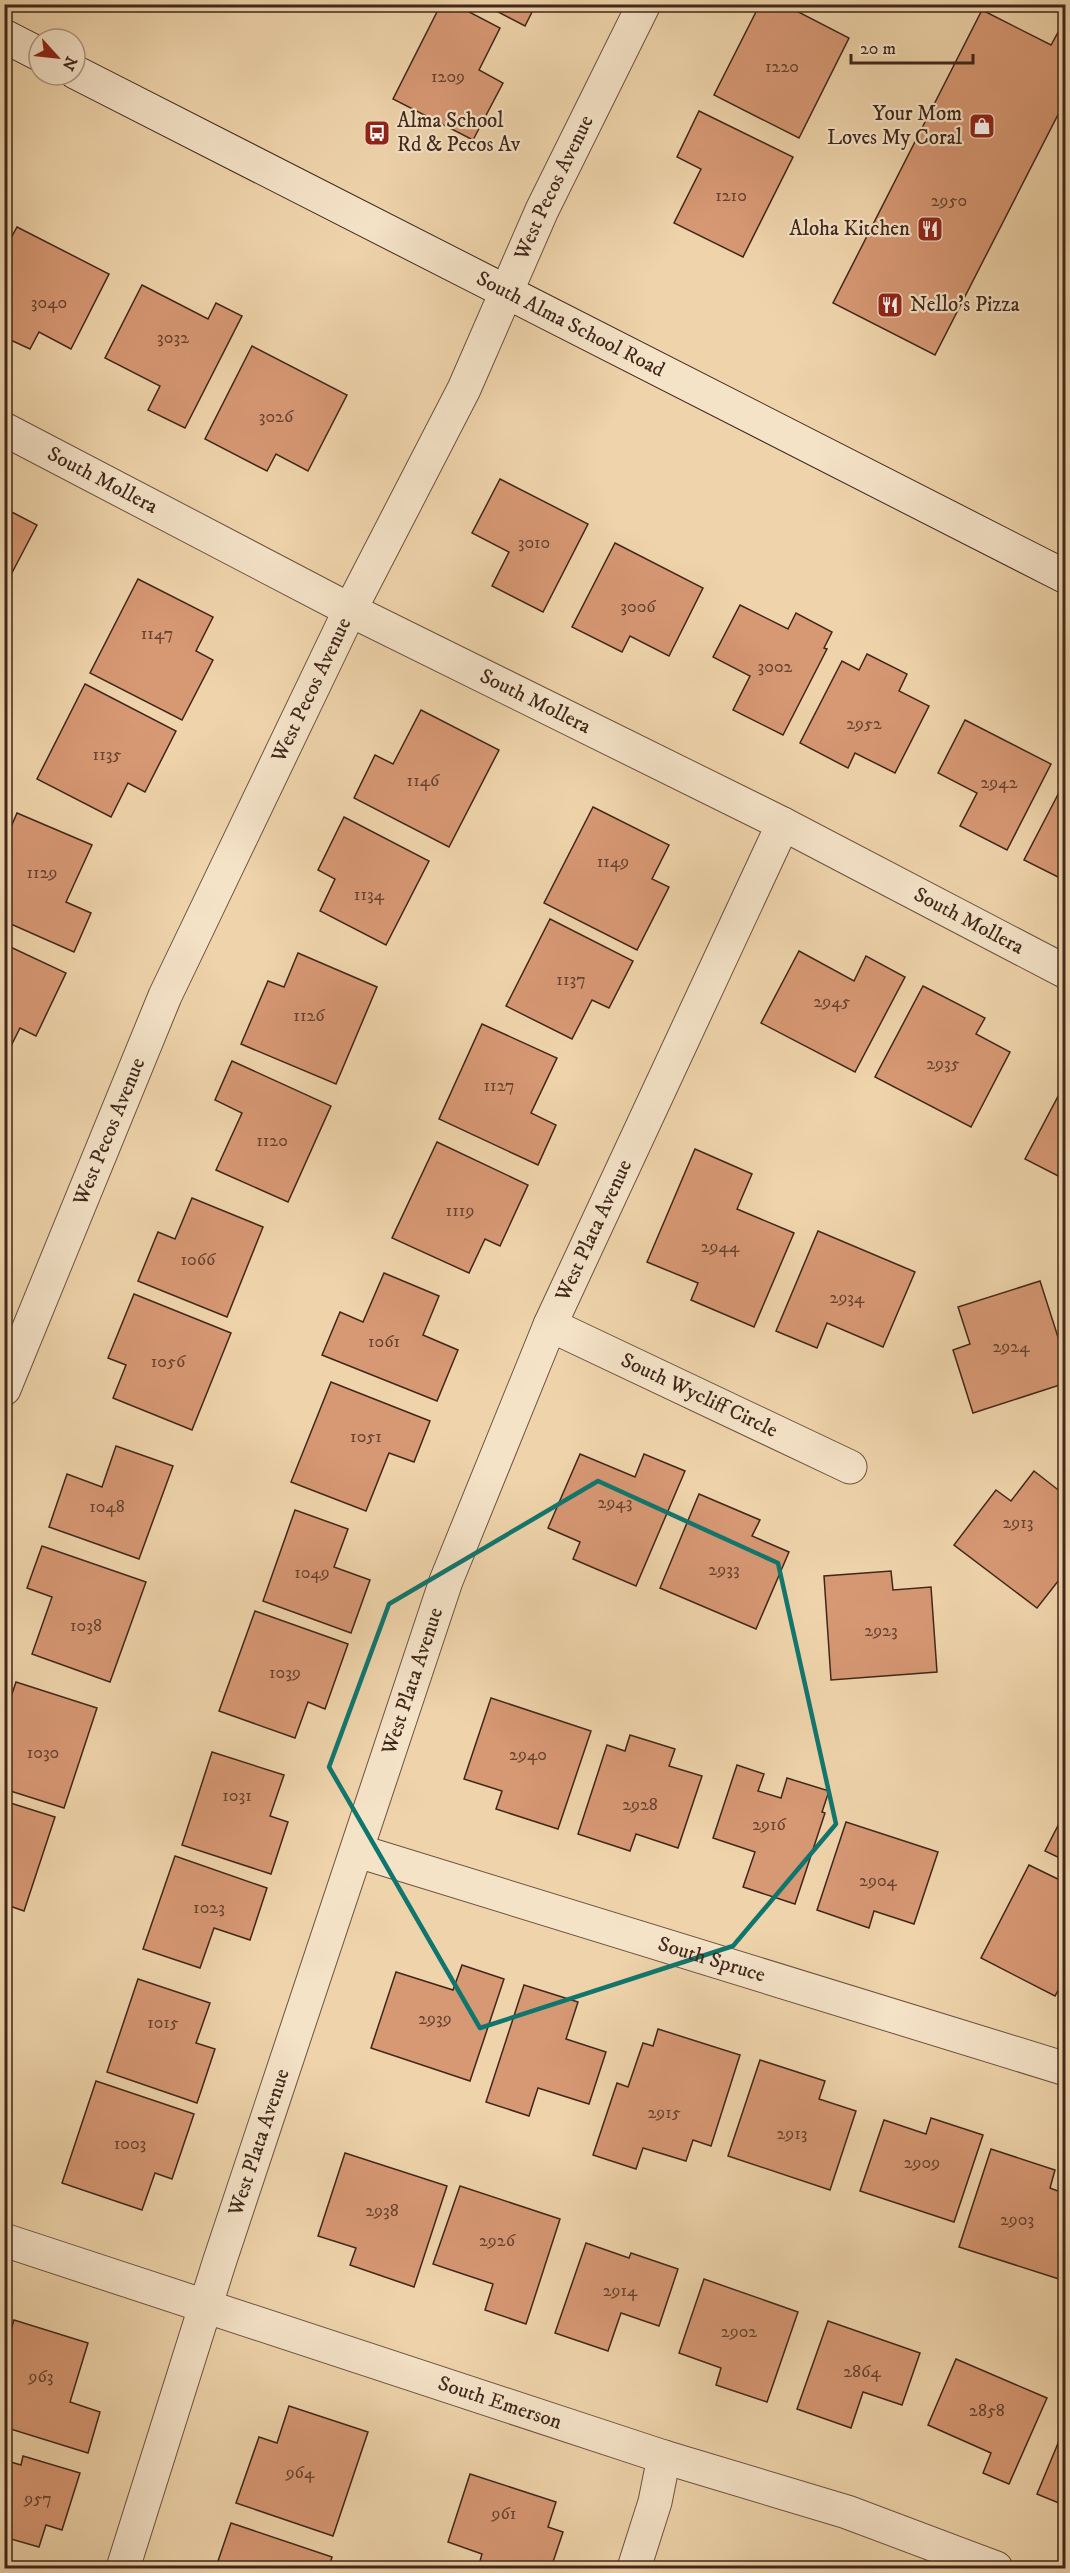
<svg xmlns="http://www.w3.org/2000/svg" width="1070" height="2573" font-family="'IM FELL DW Pica',serif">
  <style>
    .building { fill: #d79874; stroke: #40271b; stroke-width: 1.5 }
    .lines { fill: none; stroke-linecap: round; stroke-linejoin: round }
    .street-casing { stroke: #6c523f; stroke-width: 35 }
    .secondary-casing { stroke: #40271b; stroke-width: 35 }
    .street { stroke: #f5e3c8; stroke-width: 33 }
    .secondary { stroke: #f5e3c8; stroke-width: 33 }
    .marked { fill: none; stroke: #0f766e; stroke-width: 4.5; stroke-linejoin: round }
    .labels { text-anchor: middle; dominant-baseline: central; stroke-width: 4.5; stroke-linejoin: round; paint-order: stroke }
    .number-label { font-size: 18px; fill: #664331 }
    .poi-label { font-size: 21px; fill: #40271b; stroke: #f5e3c8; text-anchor: end }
    .street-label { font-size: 21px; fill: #40271b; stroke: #f5e3c8 }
  </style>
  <rect width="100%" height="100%" fill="#efd4ab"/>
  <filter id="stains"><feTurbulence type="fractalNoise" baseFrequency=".00333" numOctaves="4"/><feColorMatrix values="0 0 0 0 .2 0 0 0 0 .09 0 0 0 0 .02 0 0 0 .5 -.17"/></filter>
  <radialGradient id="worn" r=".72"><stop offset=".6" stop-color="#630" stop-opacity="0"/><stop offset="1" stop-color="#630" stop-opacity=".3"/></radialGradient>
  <!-- building -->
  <g class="building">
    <polygon points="441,4 454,4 500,28 479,70 503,83 473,140 393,99"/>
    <polygon points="483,4 536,4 525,26"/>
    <polygon points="760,4 783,4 849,38 799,138 714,95"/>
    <polygon points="982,10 1051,45 1066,18 1066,99 935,355 833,303"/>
    <polygon points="699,111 793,157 743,257 674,223 701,169 677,157"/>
    <polygon points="17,227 109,274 71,349 39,332 30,349 4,337 4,251"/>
    <polygon points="142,285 208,319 216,303 242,316 185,428 148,410 160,386 105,358"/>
    <polygon points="252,346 347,395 308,471 276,454 267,471 205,439"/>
    <polygon points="500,479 588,524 543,612 492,586 509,552 472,533"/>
    <polygon points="4,508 37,525 4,588"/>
    <polygon points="615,543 703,588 669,656 630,636 622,652 572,627"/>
    <polygon points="138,579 213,617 196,651 213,660 182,720 90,673"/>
    <polygon points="740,605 788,629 796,613 832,632 824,648 827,649 783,735 733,710 750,676 713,657"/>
    <polygon points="867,654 907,674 899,691 929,706 895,773 855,753 848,768 800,743 842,661 859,670"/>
    <polygon points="85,684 176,731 145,792 128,783 111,817 37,779"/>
    <polygon points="421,710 499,750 449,847 354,798 375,755 393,764"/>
    <polygon points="965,720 1051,764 1007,850 960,826 977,793 938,773"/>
    <polygon points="1066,779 1066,881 1024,860"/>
    <polygon points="593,807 669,845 652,879 669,887 637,950 544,903"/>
    <polygon points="17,813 92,845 66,902 91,913 74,952 4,921 4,843"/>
    <polygon points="344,817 429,861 386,945 320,911 335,879 318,870"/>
    <polygon points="550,919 633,961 609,1008 592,1000 572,1039 506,1006"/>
    <polygon points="4,944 66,973 36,1036 20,1028 4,1060"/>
    <polygon points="799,951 854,981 866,956 905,977 855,1072 761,1023"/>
    <polygon points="298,953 377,987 336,1084 241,1044 268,981 284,987"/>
    <polygon points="923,986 985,1018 976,1034 1010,1052 971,1127 875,1077"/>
    <polygon points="482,1024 557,1058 531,1113 556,1125 538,1165 439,1119"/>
    <polygon points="232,1061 331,1106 288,1202 216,1170 242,1113 215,1100"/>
    <polygon points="1063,1087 1066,1088 1066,1180 1025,1159"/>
    <polygon points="437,1142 528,1185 500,1246 485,1239 469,1273 392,1238"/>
    <polygon points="695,1149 752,1174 737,1209 794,1233 754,1327 691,1300 698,1283 647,1262"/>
    <polygon points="192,1198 263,1227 227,1317 138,1281 158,1232 175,1239"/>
    <polygon points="818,1231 915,1272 883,1347 827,1323 817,1348 776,1331"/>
    <polygon points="384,1273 439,1296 423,1335 458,1350 437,1401 322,1355 340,1312 363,1322"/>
    <polygon points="1040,1281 1066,1362 1066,1383 973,1413 953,1350 970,1344 958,1307"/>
    <polygon points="134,1294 231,1333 192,1430 113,1398 126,1365 108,1358"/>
    <polygon points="331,1382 430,1421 414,1462 389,1453 366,1511 291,1482"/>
    <polygon points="116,1446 173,1466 139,1559 49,1527 67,1474 102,1487"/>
    <polygon points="580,1454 635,1477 644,1454 685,1471 636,1586 573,1559 580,1542 548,1528"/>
    <polygon points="1034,1471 1066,1496 1066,1571 1037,1608 954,1545 996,1490 1011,1501"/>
    <polygon points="699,1494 760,1520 752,1536 789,1552 756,1629 660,1588"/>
    <polygon points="295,1510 348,1529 334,1567 370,1580 351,1633 263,1601"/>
    <polygon points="42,1546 146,1582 110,1682 32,1654 52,1597 27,1588"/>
    <polygon points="891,1571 893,1590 931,1587 937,1672 831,1680 824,1576"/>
    <polygon points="255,1611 348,1644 325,1709 308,1702 295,1738 219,1711"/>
    <polygon points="16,1682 97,1708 64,1808 4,1789 4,1717"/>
    <polygon points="491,1698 591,1731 558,1829 496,1809 502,1791 464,1779"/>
    <polygon points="630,1735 675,1749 669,1766 702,1776 678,1848 636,1834 630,1851 578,1834 607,1745 625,1751"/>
    <polygon points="212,1752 284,1775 270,1816 288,1822 271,1874 182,1845"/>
    <polygon points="737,1765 764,1774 758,1791 781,1798 787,1778 829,1791 822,1812 825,1813 795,1904 743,1887 755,1852 713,1838"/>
    <polygon points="4,1801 55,1817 24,1911 4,1904"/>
    <polygon points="1066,1810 1066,1861 1045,1851"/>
    <polygon points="846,1822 938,1852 914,1924 874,1911 869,1928 817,1910"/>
    <polygon points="175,1856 267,1888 250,1940 214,1928 200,1968 143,1949"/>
    <polygon points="1029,1865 1066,1883 1066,1976 1055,1996 981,1958"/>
    <polygon points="462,1965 504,1979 470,2081 371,2048 396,1972 453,1990"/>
    <polygon points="138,1979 210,2003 196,2043 215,2049 197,2103 107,2072"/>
    <polygon points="524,1985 578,2002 566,2039 606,2052 589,2104 538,2088 529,2116 486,2102"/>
    <polygon points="658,2029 740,2055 711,2146 693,2140 686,2161 643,2148 636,2169 593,2155 617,2083 628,2087 643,2043 653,2046"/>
    <polygon points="760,2060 825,2081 819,2099 856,2111 830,2190 728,2156"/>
    <polygon points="96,2081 194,2114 172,2179 155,2173 142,2210 62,2183"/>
    <polygon points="931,2118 983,2135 954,2222 860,2191 884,2120 926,2134"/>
    <polygon points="991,2149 1055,2170 1050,2188 1066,2194 1066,2258 1059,2279 959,2247"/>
    <polygon points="345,2153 447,2186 414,2287 350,2265 356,2248 318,2236"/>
    <polygon points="460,2186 560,2219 526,2324 485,2310 493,2284 433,2264"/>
    <polygon points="586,2243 629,2258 631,2253 678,2269 659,2326 621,2313 608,2351 555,2333"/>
    <polygon points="704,2279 798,2312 767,2402 716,2385 721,2368 679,2353"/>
    <polygon points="14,2320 88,2343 70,2402 100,2412 88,2453 4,2427 4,2351"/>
    <polygon points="828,2321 920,2353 902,2405 863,2392 851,2428 797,2409"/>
    <polygon points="956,2359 1047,2398 1009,2484 983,2473 991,2453 928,2425"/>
    <polygon points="289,2406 368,2432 333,2536 236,2503 259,2437 277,2443"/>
    <polygon points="1066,2424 1066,2506 1037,2494"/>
    <polygon points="23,2456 80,2473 62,2530 46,2525 39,2547 4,2537 4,2460 21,2465"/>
    <polygon points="470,2474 556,2502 548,2527 563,2532 551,2568 478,2568 482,2554 448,2542"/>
    <polygon points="231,2523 332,2557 329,2568 230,2568 217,2564"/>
  </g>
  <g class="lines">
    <!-- street casing -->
    <g class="street-casing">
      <g id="street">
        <path id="s1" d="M4,429l346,181 433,214 283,148"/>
        <path id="s2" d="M550,1325l300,142"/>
        <path id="s3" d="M4,1389l161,-393 185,-386 114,-221 78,-179 102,-206"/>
        <path id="s4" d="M358,1851l708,218"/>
        <path id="s5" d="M4,2240l660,217 183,55 149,56"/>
        <path id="s6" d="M123,2568l96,-305 227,-682 104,-256 233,-501"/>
        <polyline points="634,2568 655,2502 664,2457"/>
      </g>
    </g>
    <!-- secondary casing -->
    <g class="secondary-casing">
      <g id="secondary">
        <polyline points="4,36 39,54"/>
        <path id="s7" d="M75,72l991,505"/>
      </g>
    </g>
    <!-- street -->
    <use href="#street" class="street"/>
    <!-- secondary -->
    <use href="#secondary" class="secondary"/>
  </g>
  <!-- marked area -->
  <path class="marked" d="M598,1481l180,82 58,261 -103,122 -253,82 -151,-261 60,-163z"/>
  <!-- icons -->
  <defs>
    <g id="shop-square" transform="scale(1.35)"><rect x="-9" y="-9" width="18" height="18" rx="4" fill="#8f2418" stroke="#f5e3c8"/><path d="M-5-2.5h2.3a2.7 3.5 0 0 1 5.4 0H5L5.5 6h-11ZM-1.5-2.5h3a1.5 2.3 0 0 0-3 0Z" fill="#fff"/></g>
    <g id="bus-square" transform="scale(1.35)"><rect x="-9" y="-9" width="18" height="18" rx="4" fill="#8f2418" stroke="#f5e3c8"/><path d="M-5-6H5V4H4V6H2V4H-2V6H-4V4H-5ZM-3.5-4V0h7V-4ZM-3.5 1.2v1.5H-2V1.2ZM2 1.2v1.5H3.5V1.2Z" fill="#fff"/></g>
    <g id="restaurant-square" transform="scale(1.35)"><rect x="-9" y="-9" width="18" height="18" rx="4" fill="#8f2418" stroke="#f5e3c8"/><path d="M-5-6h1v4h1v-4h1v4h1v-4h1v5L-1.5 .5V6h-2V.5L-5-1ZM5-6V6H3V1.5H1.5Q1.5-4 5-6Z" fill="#fff"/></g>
  </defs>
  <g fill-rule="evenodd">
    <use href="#shop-square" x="982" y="126"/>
    <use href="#bus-square" x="377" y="133"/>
    <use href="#restaurant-square" x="930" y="229"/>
    <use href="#restaurant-square" x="890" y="305"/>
  </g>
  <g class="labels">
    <!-- number labels -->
    <g class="number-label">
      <text x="782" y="67">1220</text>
      <text x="448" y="77">1209</text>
      <text x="731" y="196">1210</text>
      <text x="949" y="201">2950</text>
      <text x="49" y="303">3040</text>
      <text x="173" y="338">3032</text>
      <text x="276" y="417">3026</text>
      <text x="534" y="543">3010</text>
      <text x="638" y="607">3006</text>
      <text x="157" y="634">1147</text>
      <text x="775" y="667">3002</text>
      <text x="864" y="724">2952</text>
      <text x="107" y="755">1135</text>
      <text x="423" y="781">1146</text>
      <text x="999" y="783">2942</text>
      <text x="613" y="862">1149</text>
      <text x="42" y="873">1129</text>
      <text x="369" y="895">1134</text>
      <text x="571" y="980">1137</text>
      <text x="832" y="1002">2945</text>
      <text x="309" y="1016">1126</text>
      <text x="943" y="1064">2935</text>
      <text x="499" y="1086">1127</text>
      <text x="272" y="1141">1120</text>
      <text x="460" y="1211">1119</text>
      <text x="720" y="1247">2944</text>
      <text x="198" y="1260">1066</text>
      <text x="847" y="1298">2934</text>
      <text x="384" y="1342">1061</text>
      <text x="1011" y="1347">2924</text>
      <text x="168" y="1362">1056</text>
      <text x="366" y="1437">1051</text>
      <text x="615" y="1503">2943</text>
      <text x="107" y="1507">1048</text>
      <text x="1018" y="1523">2913</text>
      <text x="724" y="1570">2933</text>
      <text x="312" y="1573">1049</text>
      <text x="86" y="1626">1038</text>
      <text x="881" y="1631">2923</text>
      <text x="285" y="1673">1039</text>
      <text x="43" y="1753">1030</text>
      <text x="528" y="1755">2940</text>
      <text x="237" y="1796">1031</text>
      <text x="640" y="1805">2928</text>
      <text x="769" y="1825">2916</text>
      <text x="878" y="1881">2904</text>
      <text x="209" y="1908">1023</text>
      <text x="435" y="2019">2939</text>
      <text x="163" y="2023">1015</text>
      <text x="664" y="2113">2915</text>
      <text x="792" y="2134">2913</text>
      <text x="130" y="2144">1003</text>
      <text x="922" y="2163">2909</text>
      <text x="382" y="2211">2938</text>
      <text x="1017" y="2220">2903</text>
      <text x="497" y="2241">2926</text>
      <text x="620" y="2291">2914</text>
      <text x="739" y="2332">2902</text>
      <text x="862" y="2372">2864</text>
      <text x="41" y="2377">963</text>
      <text x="987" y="2411">2858</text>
      <text x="300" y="2473">964</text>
      <text x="38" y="2499">957</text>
      <text x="504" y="2514">961</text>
    </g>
    <!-- poi labels -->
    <g class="poi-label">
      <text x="962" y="114">Your Mom<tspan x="962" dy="24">Loves My Coral</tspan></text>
      <text x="397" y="121" text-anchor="start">Alma School<tspan x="397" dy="24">Rd &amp; Pecos Av</tspan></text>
      <text x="910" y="229">Aloha Kitchen</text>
      <text x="910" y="305" text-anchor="start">Nello's Pizza</text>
    </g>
    <!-- street labels -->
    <g class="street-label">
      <text stroke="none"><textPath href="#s3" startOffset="1322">West Pecos Avenue</textPath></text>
      <text stroke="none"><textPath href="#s7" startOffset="556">South Alma School Road</textPath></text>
      <text stroke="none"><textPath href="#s1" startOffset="111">South Mollera</textPath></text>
      <text stroke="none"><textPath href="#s3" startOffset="764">West Pecos Avenue</textPath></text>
      <text stroke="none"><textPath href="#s1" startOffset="597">South Mollera</textPath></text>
      <text stroke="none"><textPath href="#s1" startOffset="1083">South Mollera</textPath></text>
      <text stroke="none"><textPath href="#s3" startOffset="278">West Pecos Avenue</textPath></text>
      <text stroke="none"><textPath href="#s6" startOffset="1419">West Plata Avenue</textPath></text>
      <text stroke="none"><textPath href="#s2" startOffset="165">South Wycliff Circle</textPath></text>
      <text stroke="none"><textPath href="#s6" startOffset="933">West Plata Avenue</textPath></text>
      <text stroke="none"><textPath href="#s4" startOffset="370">South Spruce</textPath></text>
      <text stroke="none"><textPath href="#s6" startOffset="447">West Plata Avenue</textPath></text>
      <text stroke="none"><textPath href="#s5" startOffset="522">South Emerson</textPath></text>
    </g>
  </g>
  <!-- margin -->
  <rect width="1070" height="2573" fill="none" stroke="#efd4ab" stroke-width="24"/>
  <rect x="6" y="6" width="1058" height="2561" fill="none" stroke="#40271b" stroke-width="3"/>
  <rect x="12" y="12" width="1046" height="2549" fill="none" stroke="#40271b" stroke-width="1.5"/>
  <!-- north arrow -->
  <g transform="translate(57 57) rotate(117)"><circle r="28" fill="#f5e3c8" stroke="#ad9883" stroke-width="1.5"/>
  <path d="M0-4.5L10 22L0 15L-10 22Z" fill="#8f2418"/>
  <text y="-9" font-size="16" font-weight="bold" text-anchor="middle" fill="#40271b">N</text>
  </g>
  <!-- scale -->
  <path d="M851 54v9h122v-9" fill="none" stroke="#40271b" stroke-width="3"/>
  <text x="860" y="54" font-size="18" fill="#40271b" stroke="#f5e3c8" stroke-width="4.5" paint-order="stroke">20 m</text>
  <rect width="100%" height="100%" filter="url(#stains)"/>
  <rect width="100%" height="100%" fill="url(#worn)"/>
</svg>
